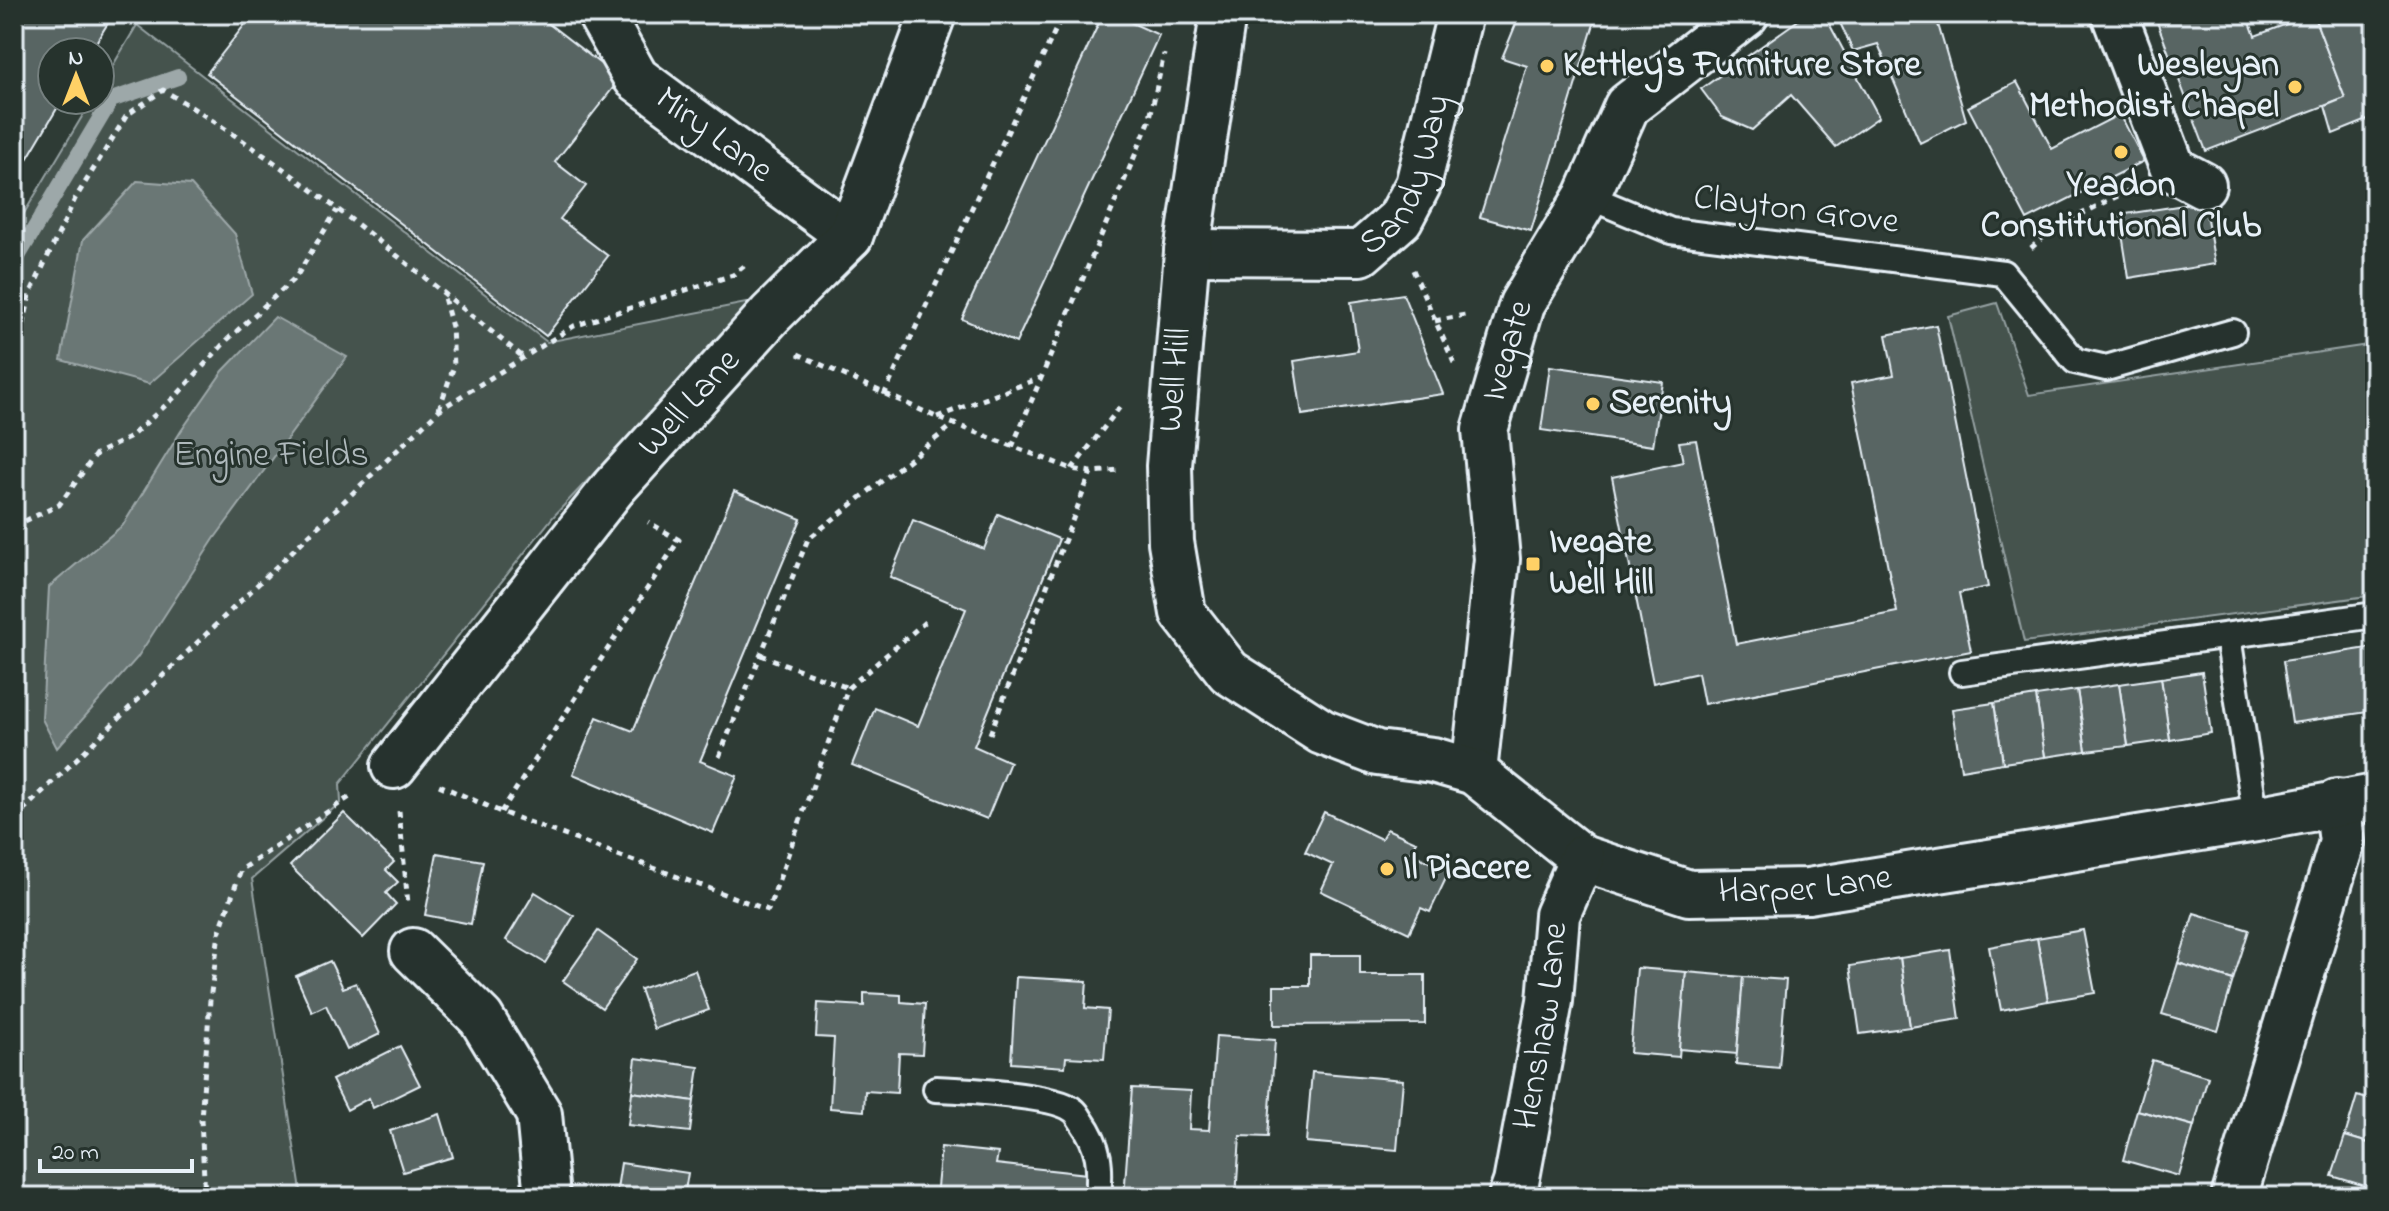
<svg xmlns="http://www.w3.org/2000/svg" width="2389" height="1211" font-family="'Indie Flower',sans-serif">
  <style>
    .green { fill: #45524e; stroke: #96a2a3; stroke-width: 2 }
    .water { fill: #6b7775; stroke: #9da8a9; stroke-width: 2 }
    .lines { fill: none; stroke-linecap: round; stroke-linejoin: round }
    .stream { stroke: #9da8a9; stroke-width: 16 }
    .building { fill: #596563; stroke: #e8f1f8; stroke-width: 2 }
    .lane-casing { stroke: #e8f1f8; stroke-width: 30 }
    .street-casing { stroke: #e8f1f8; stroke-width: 50 }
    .secondary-casing { stroke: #e8f1f8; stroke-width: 50 }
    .path { stroke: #e8f1f8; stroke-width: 5; stroke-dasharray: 6 6; stroke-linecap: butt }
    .lane { stroke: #26332d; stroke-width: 24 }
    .street { stroke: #26332d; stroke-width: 44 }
    .secondary { stroke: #26332d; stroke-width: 44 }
    .poi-dot { fill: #ffd166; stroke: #26332d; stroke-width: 3 }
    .labels { text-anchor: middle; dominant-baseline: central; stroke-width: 6; stroke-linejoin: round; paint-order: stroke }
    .poi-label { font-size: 36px; font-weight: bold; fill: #e8f1f8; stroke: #26332d; text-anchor: start }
    .street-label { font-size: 36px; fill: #e8f1f8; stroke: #26332d }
    .park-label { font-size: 36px; fill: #afb9bc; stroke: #26332d }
  </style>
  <rect width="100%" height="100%" fill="#2e3b35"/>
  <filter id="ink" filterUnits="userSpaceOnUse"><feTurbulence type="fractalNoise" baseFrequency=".0125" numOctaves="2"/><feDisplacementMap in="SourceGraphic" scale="16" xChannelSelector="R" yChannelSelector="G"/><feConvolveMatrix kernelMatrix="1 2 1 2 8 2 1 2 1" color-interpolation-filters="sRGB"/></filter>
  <g filter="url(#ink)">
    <!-- green -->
    <g class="green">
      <polygon points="137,25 547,342 756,301 553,517 340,784 341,802 252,879 302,1197 14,1197 14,230 92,100 100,100 100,87"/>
      <polygon points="1997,303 2029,395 2375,344 2375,595 2024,642 1948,316"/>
    </g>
    <!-- water -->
    <g class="water">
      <polygon points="137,181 191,185 235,234 252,294 149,384 61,360 83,240"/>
      <polygon points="275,317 347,357 214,539 137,658 57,748 42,719 49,587 123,525 181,431 223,371"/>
    </g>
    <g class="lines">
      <!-- stream -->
      <polyline class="stream" points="14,263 111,100 178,77"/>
    </g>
    <!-- building -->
    <g class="building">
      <polygon points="14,14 113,15 90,52 52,52 52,100 62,100 14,181"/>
      <polygon points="253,14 536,14 620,79 555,162 586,186 560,219 608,256 546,336 207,73"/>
      <polygon points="1103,14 1112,14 1159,35 1016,343 962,319"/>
      <polygon points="1520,14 1597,14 1531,231 1480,217 1527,66 1502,58"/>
      <polygon points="1807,14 1824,14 1879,117 1836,147 1791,95 1752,130 1722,117 1701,89"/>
      <polygon points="1836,14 1906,14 1908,21 1926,14 1935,14 1966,120 1920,143 1878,44 1853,51"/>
      <polygon points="2154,14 2247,14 2255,36 2313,14 2345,98 2206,151"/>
      <polygon points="2313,14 2375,14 2375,117 2333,134 2325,106 2345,98"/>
      <polygon points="2017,82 2052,149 2120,114 2144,161 2027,220 1968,107"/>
      <polygon points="2204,202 2215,264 2129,278 2119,215"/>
      <polygon points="1403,294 1443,394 1302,415 1294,361 1358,351 1351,302"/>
      <polygon points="1936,325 1988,587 1959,593 1971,651 1704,704 1698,673 1653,683 1612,477 1683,462 1679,442 1696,440 1736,644 1897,612 1851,383 1894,375 1886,335"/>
      <polygon points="1550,366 1663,382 1653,446 1541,430"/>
      <polygon points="734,491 801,519 700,761 737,776 713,833 573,774 597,717 633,731"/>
      <polygon points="998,514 1059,539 974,746 1010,762 987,819 852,765 875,708 918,726 966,609 890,577 913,520 984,549"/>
      <polygon points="2375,647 2375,711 2292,723 2283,661"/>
      <polygon points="2202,672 2211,733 2170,740 2161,678"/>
      <polygon points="2161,678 2170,740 2128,746 2119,684"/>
      <polygon points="2119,684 2128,746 2086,751 2077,690"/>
      <polygon points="2077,690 2086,751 2045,757 2036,696"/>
      <polygon points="2036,696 2045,757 2003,763 1994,703"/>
      <polygon points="1994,703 2003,763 1961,770 1952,709"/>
      <polygon points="1324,812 1381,839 1387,829 1416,842 1411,853 1449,872 1430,912 1421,908 1409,933 1321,891 1333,865 1305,852"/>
      <polygon points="344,813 394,862 386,870 398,882 386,893 396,904 363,938 290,866"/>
      <polygon points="437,853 483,861 471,924 425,915"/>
      <polygon points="535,892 574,916 545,963 506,940"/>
      <polygon points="2194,913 2249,930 2233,980 2178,963"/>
      <polygon points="2083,930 2095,993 2048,1001 2037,938"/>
      <polygon points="598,931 637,959 602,1008 563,981"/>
      <polygon points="2037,938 2048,1001 2001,1010 1989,947"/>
      <polygon points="1950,950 1960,1019 1910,1027 1900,958"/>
      <polygon points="1310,955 1360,955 1360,975 1425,975 1425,1024 1274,1025 1274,986 1310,986"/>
      <polygon points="1900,958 1910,1027 1860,1034 1850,966"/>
      <polygon points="330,961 343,988 356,983 380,1034 347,1050 326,1005 312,1012 296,976"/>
      <polygon points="2178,963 2233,980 2218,1031 2162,1014"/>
      <polygon points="1637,968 1686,972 1679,1057 1630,1053"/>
      <polygon points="695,970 709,1010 654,1029 640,989"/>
      <polygon points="1686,972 1743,977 1737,1054 1679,1049"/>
      <polygon points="1016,977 1087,981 1085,1008 1108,1010 1104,1059 1066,1057 1065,1067 1011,1063"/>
      <polygon points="1743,977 1786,980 1779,1068 1736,1064"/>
      <polygon points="864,993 901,995 901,1002 925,1004 922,1054 899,1053 897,1093 865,1091 864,1111 830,1108 834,1038 816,1037 818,1003 864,1006"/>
      <polygon points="2375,1030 2375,1059 2367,1057"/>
      <polygon points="1216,1036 1275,1040 1268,1137 1240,1136 1236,1197 1124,1197 1132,1088 1191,1091 1189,1129 1209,1130"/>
      <polygon points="400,1046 420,1085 373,1108 369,1098 347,1110 332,1080"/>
      <polygon points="636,1058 699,1067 694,1101 632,1092"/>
      <polygon points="2152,1060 2208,1077 2194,1126 2137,1110"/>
      <polygon points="1312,1072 1403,1080 1397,1150 1306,1142"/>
      <polygon points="632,1092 694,1101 690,1132 628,1125"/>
      <polygon points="2357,1096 2375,1101 2375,1145 2345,1136"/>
      <polygon points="2137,1110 2194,1126 2179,1176 2123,1160"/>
      <polygon points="440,1114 453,1157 403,1172 390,1131"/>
      <polygon points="2345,1136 2375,1145 2375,1189 2332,1176"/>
      <polygon points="941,1147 998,1153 996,1164 1096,1175 1093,1197 936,1197"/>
      <polygon points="621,1163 688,1173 684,1197 616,1195"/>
    </g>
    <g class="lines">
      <!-- lane casing -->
      <g class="lane-casing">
        <g id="lane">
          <polyline points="1587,196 1671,231 2003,273 2075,361 2106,368 2233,332"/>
          <polyline points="2228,636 2256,819"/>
          <polyline points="1962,672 2375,615"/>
          <path d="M936,1089c26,1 119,6 137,21 4,2 5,6 8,10 19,27 20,45 17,77"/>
        </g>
      </g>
      <!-- street casing -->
      <g class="street-casing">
        <g id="street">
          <path id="s1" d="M600,14l36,64 214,158"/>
          <polyline points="2114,14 2173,169 2203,185"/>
          <path id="s2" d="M1187,252l174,1 39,-34 18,-34 42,-171"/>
          <path id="s3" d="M394,766l220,-279 156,-172 80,-79 83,-222"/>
          <path id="s4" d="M1474,772l23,-213 -12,-129 37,-126 65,-108 40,-90 119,-92"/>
          <polyline points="413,951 481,1018 539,1114 547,1197"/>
          <polyline points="2234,1197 2342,842 2337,802"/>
        </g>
      </g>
      <!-- secondary casing -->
      <g class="secondary-casing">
        <g id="secondary">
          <path id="s5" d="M1223,14l-36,238 -18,214 2,76 12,71 46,59 93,60 55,21 56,7 41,12 108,86 107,35 119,-2 448,-72 119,-22"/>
          <path id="s6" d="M1511,1197l5,-14 34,-182 7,-86 25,-57"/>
        </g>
      </g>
      <!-- path -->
      <g class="path">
        <polyline points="1139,14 1146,17 1158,14"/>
        <polyline points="2031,248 2055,227 2132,189"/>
        <polyline points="1413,270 1454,363"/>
        <polyline points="1435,321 1470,314"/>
        <polyline points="798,354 936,417 1072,469 1091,472 1120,470"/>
        <path d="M14,372l16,-78 45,-95 52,-84 36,-25c129,76 244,174 360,267"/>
        <polyline points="884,395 1063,14"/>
        <polyline points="439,409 454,366 452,327 443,294"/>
        <polyline points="937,417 1040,378"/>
        <polyline points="1012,447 1149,122 1164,54"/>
        <polyline points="1072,469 1123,403"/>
        <polyline points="14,526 59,505 96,454 129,438 177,395 227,340 296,277 337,210"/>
        <polyline points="761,655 848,688"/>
        <polyline points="990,734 1091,472"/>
        <polyline points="719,757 808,539 953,425"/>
        <polyline points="439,785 501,812 768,910 848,688 925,622"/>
        <polyline points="14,800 16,816"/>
        <polyline points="399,811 408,904"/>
        <polyline points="501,812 679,540 648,522"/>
        <polyline points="14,819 439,410 574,326 733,275 748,263"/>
        <polyline points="180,1197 205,1191"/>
        <polyline points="205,1197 201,1119 210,1000 219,933 241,870 354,794"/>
      </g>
      <!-- lane -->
      <use href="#lane" class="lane"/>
      <!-- street -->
      <use href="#street" class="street"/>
      <!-- secondary -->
      <use href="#secondary" class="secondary"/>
    </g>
  </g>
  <!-- markers -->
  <g class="poi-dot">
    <circle cx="1547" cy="66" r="8"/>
    <circle cx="2295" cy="87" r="8"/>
    <circle cx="2121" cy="152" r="8"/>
    <circle cx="1593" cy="404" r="8"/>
    <rect x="1525" y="556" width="16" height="16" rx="4"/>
    <circle cx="1387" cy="869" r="8"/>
  </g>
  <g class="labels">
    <!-- poi labels -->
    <g class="poi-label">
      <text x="1563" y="66">Kettley's Furniture Store</text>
      <text x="2279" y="66" text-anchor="end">Wesleyan<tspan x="2279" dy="41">Methodist Chapel</tspan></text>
      <text x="2121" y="186" text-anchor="middle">Yeadon<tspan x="2121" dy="41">Constitutional Club</tspan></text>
      <text x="1609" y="404">Serenity</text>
      <text x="1549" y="543">Ivegate<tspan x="1549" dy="41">Well Hill</tspan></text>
      <text x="1403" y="869">Il Piacere</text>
    </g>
    <!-- street labels -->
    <g class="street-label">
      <text stroke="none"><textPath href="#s1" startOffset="170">Miry Lane</textPath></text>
      <text stroke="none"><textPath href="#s2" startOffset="268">Sandy Way</textPath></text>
      <text transform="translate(1796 211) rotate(7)">Clayton Grove</text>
      <text stroke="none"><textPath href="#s4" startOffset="426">Ivegate</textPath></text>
      <text transform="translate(1176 380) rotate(-85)">Well Hill</text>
      <text stroke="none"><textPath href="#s3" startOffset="468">Well Lane</textPath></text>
      <text stroke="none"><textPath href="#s5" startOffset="1314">Harper Lane</textPath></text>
      <text stroke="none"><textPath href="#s6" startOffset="174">Henshaw Lane</textPath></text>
    </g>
    <!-- park labels -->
    <g class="park-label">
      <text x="271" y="456">Engine Fields</text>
    </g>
  </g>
  <!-- margin -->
  <rect width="2389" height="1211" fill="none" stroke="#26332d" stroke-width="48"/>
  <rect x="24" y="24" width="2341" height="1163" fill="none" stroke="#e8f1f8" stroke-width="3" filter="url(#ink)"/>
  <!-- north arrow -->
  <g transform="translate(76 76)"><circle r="38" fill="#26332d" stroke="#747f7e" stroke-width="2"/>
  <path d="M0-6L14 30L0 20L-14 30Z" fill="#ffd166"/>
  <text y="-12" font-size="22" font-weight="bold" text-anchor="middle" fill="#e8f1f8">N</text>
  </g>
  <!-- scale -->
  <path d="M40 1159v12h152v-12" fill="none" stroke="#e8f1f8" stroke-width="4"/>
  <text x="52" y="1159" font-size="24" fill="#e8f1f8" stroke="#26332d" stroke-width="6" paint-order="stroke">20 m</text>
</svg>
